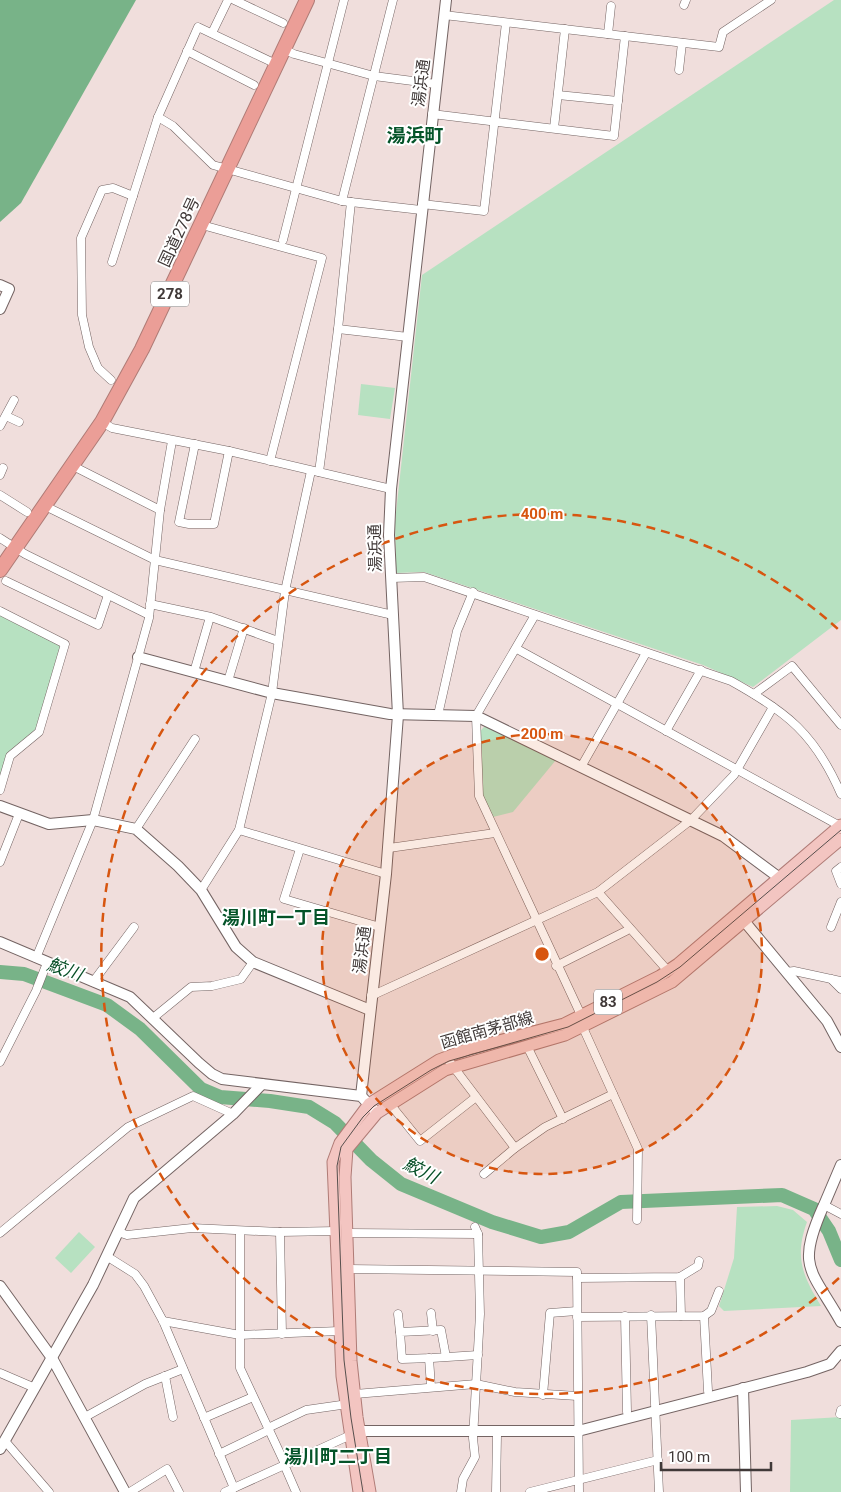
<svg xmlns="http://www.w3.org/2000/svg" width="841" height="1492" font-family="Roboto,'Noto Sans JP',sans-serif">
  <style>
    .green { fill: #b7e1c1 }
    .water { fill: #78b388 }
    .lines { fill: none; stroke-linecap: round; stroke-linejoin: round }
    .river { stroke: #78b388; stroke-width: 14 }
    .street-casing { stroke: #746463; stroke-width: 9 }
    .secondary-casing { stroke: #746463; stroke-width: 12 }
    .primary-casing { stroke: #af7b76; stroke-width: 13 }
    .highway-casing { stroke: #af7b76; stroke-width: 16 }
    .street { stroke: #fff; stroke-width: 8 }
    .secondary { stroke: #fff; stroke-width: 10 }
    .primary { stroke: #f3c5c1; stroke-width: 11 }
    .highway { stroke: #eb9e97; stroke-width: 14 }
    .tram { stroke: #574f4d; stroke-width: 1 }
    .ring { fill: none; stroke: #d75610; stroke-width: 2.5; stroke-dasharray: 9 6 }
    .labels { text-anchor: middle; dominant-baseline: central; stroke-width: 4; stroke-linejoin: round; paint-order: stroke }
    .shield { fill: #fff; stroke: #797474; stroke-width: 1 }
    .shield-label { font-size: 15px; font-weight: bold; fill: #403938 }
    .street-label { font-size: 16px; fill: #403938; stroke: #fff }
    .neighbourhood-label { font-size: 18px; font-weight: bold; fill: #045429; stroke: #fff }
    .water-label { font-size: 18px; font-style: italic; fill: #085028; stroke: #fff }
    .quarter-label { font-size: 19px; font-weight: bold; fill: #045429; stroke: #fff }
    .centre { fill: #d75610; stroke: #fff; stroke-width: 2.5 }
    .ring-label { font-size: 15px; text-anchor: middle; font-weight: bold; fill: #d75610; stroke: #fff; stroke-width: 4; stroke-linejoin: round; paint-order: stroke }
  </style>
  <rect width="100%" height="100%" fill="#f0dedc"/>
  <!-- green -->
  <g class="green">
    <polygon points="834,0 841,0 841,620 753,687 703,665 424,572 396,573 395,522 422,275"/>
    <polygon points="361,384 395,388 390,419 358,415"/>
    <polygon points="0,614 62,645 37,728 7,754 0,779"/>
    <polygon points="486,725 556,760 513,812 493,817 482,796 481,730"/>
    <path d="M777,1206l16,4 14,12c-13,36 -4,54 14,84l-97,5 -5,-5 15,-48 3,-51z"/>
    <polygon points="79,1232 95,1247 71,1273 55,1258"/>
    <polygon points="841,1417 841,1492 790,1492 791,1420"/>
  </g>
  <!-- water -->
  <polygon class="water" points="0,0 136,0 21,203 0,222"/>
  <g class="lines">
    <!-- river -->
    <polyline class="river" points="0,972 24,974 107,1005 140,1029 201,1089 220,1097 270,1101 309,1107 335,1123 371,1160 401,1184 492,1222 541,1237 569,1232 621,1202 782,1195 814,1209 829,1231 841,1260"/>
    <!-- street casing -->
    <g class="street-casing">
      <g id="street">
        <polyline points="234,0 283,23"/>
        <polyline points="684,5 686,0"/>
        <polyline points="444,15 719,47 723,32 771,0"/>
        <polyline points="212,33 228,0"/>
        <polyline points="608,34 611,6"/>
        <polyline points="283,49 294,54 374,76 436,84"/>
        <polyline points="187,51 254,85"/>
        <polyline points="679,70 682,43"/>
        <polyline points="558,95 618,101"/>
        <polyline points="432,114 614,136 625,36"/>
        <polyline points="158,117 173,126 213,165 342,201 421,210"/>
        <polyline points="554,128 565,29"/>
        <polyline points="342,201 393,0"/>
        <polyline points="422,204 484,211 506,23"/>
        <polyline points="202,225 322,258 270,461"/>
        <polyline points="283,240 344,0"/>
        <polyline points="112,262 133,196"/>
        <polyline points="338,329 408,337"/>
        <polyline points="111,380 98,368 89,347 82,315 81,238 102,190 113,188 133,196 158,117 198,27 276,64"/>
        <polyline points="6,416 19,422"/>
        <polyline points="102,422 112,428 229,451 391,489"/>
        <polyline points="0,426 14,400"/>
        <polyline points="195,444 179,522 189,524 214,524 229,451"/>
        <polyline points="73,466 160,510"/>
        <polyline points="319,472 338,329 351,202"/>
        <polyline points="0,475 3,468"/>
        <polyline points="0,495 27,512"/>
        <polyline points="45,506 155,560 393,615"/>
        <polyline points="0,538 25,554 149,615"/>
        <path d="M391,578l33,-1 307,104c56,31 84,53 110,113"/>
        <polyline points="6,581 98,625 108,595"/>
        <polyline points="150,604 211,617 278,641"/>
        <polyline points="0,611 65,644 39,732 10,756 0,790"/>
        <polyline points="535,615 476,716 479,796 581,1015 585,1032 638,1149 637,1220"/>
        <polyline points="517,649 840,826 841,829"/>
        <polyline points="194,672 210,617"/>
        <polyline points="228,681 244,628"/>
        <polyline points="754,694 792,666 841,725"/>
        <polyline points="438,715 457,631 473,592"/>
        <polyline points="666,731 701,670"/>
        <polyline points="581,767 646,653"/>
        <polyline points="136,829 195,739"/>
        <polyline points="239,830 386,874"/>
        <polyline points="389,848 495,833"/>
        <polyline points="300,849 284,899 380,927"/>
        <polyline points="0,862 19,814"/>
        <polyline points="841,867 836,871 841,884"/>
        <polyline points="201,890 239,830 272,693 285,591 311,471"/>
        <polyline points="598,892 668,971"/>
        <polyline points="831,927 841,902"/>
        <polyline points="36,958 93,820 149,618 160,510 172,441"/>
        <polyline points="556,966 626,931"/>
        <polyline points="786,972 794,971 841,981"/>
        <polyline points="831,979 841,989"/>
        <polyline points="93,982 134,927"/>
        <polyline points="371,996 598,892 691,820 734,775 773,707"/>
        <polyline points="153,1018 191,987 212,986 241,979 253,962"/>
        <polyline points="527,1046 563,1119"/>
        <polyline points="446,1057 515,1148 545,1127 613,1094"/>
        <polyline points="0,1062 36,991 47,963"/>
        <polyline points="390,1104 420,1141 476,1097"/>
        <polyline points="484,1174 515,1148"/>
        <polyline points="823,1207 824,1205 841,1214"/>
        <polyline points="240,1231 240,1368 285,1464"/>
        <polyline points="118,1232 127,1235 192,1228 280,1232 337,1231"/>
        <polyline points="280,1232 282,1334"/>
        <polyline points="0,1233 128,1127 193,1096 233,1114"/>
        <polyline points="348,1233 478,1234"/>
        <polyline points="108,1257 135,1274 144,1286 163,1321 234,1488"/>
        <polyline points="348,1269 577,1272 579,1492"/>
        <polyline points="680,1277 681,1316"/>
        <polyline points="577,1278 680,1277 698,1266 699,1261"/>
        <polyline points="431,1313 433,1331"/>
        <polyline points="398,1314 400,1332"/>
        <polyline points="651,1315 659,1492"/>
        <polyline points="625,1316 627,1412"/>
        <polyline points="704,1316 708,1391"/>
        <polyline points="577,1317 704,1316 711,1311 719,1291"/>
        <polyline points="163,1321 240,1335 339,1331"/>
        <polyline points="446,1357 441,1330 400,1332 402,1359 432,1358 478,1355"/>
        <polyline points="429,1358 431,1387"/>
        <polyline points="0,1373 35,1388"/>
        <polyline points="165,1376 173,1417"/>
        <polyline points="355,1394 476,1384 515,1392 577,1396"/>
        <polyline points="543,1395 550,1313 577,1311"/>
        <polyline points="840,1414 841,1410"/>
        <polyline points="85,1417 145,1384 183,1369"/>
        <polyline points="204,1418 253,1397"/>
        <polyline points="268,1428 306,1410 341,1405"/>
        <polyline points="5,1441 49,1492"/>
        <polyline points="219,1454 269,1430"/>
        <polyline points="286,1469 296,1492"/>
        <polyline points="130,1492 167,1469 179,1492"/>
        <polyline points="225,1492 353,1434"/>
        <polyline points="461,1492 463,1479 475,1457 473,1438 480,1314 478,1234 475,1227"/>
        <polyline points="496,1492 497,1435"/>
        <polyline points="530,1492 658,1460"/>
      </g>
    </g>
    <!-- secondary casing -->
    <g class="secondary-casing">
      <g id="secondary">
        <polyline points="0,285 9,289 0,309"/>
        <polyline points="138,657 272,693 390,714 476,716 723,836 785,882"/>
        <polyline points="0,806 49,824 93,820 136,829 178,866 201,890 236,947 253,962 370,1010"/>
        <polyline points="740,916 827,1021 841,1047"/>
        <polyline points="0,942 130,997 199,1063 212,1074 222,1079 361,1096 377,1113"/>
        <polyline points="361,1096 386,874 398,715 389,535 391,489 446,0"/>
        <polyline points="824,1205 841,1165"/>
        <path d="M823,1207c-27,61 -12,62 18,115"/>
        <polyline points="0,1286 52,1358 125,1492"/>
        <polyline points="743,1388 746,1492"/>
        <polyline points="360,1431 578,1431 807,1372 830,1364 841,1351"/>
        <polyline points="0,1449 93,1285 134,1198 233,1114 262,1084"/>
      </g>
    </g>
    <!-- primary casing -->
    <g class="primary-casing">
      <g id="primary">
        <polyline points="359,1492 342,1376 333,1162 340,1143 369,1104 439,1060 468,1049 564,1024 660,976 678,964 841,825"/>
        <polyline points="370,1492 357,1417 351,1361 345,1177 347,1149 377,1113 445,1070 565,1035 672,982 841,839"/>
      </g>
    </g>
    <!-- highway casing -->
    <g class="highway-casing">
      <polyline id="highway" points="0,570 102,422 142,349 307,0"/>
    </g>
    <!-- street -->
    <use href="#street" class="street"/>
    <!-- secondary -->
    <use href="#secondary" class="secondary"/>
    <!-- primary -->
    <use href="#primary" class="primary"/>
    <!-- highway -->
    <use href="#highway" class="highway"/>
    <!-- tram -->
    <polyline class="tram" points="363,1492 351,1418 344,1360 337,1166 341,1147 363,1117 374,1106 431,1070 449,1061 568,1027 657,982 680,967 841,830"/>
  </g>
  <!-- distance rings -->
  <circle cx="542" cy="954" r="220" fill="#d75610" fill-opacity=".12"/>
  <g class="ring">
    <circle cx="542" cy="954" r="220"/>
    <path d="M839 1278A440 440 0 1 1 839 630"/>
  </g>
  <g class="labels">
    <!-- shield labels -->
    <g class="shield">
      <rect x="151" y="281.5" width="38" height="25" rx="4"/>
      <rect x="594" y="989.5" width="28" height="25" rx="4"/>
    </g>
    <g class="shield-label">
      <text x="170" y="294">278</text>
      <text x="608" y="1002">83</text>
    </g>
    <!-- street labels -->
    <g class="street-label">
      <text transform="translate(421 83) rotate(-83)">湯浜通</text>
      <text transform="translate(179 232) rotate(-65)">国道278号</text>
      <text transform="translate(375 548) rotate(-91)">湯浜通</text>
      <text transform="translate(362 950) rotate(-83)">湯浜通</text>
      <text transform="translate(487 1030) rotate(-16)">函館南茅部線</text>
    </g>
    <!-- neighbourhood labels -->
    <g class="neighbourhood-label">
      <text x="276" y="917">湯川町一丁目</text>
      <text x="338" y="1456">湯川町二丁目</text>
    </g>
    <!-- water labels -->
    <g class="water-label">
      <text transform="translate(65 969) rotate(20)">鮫川</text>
      <text transform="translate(421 1170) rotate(27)">鮫川</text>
    </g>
    <!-- quarter labels -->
    <g class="quarter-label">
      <text x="415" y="135">湯浜町</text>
    </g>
  </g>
  <circle cx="542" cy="954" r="8" class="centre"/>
  <g class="ring-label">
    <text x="542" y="519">400 m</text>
    <text x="542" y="739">200 m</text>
  </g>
  <!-- scale -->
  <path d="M661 1462v8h110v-8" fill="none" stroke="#403938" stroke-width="2.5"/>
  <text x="668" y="1462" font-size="15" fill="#403938" stroke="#ffffff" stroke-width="4" paint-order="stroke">100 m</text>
</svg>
